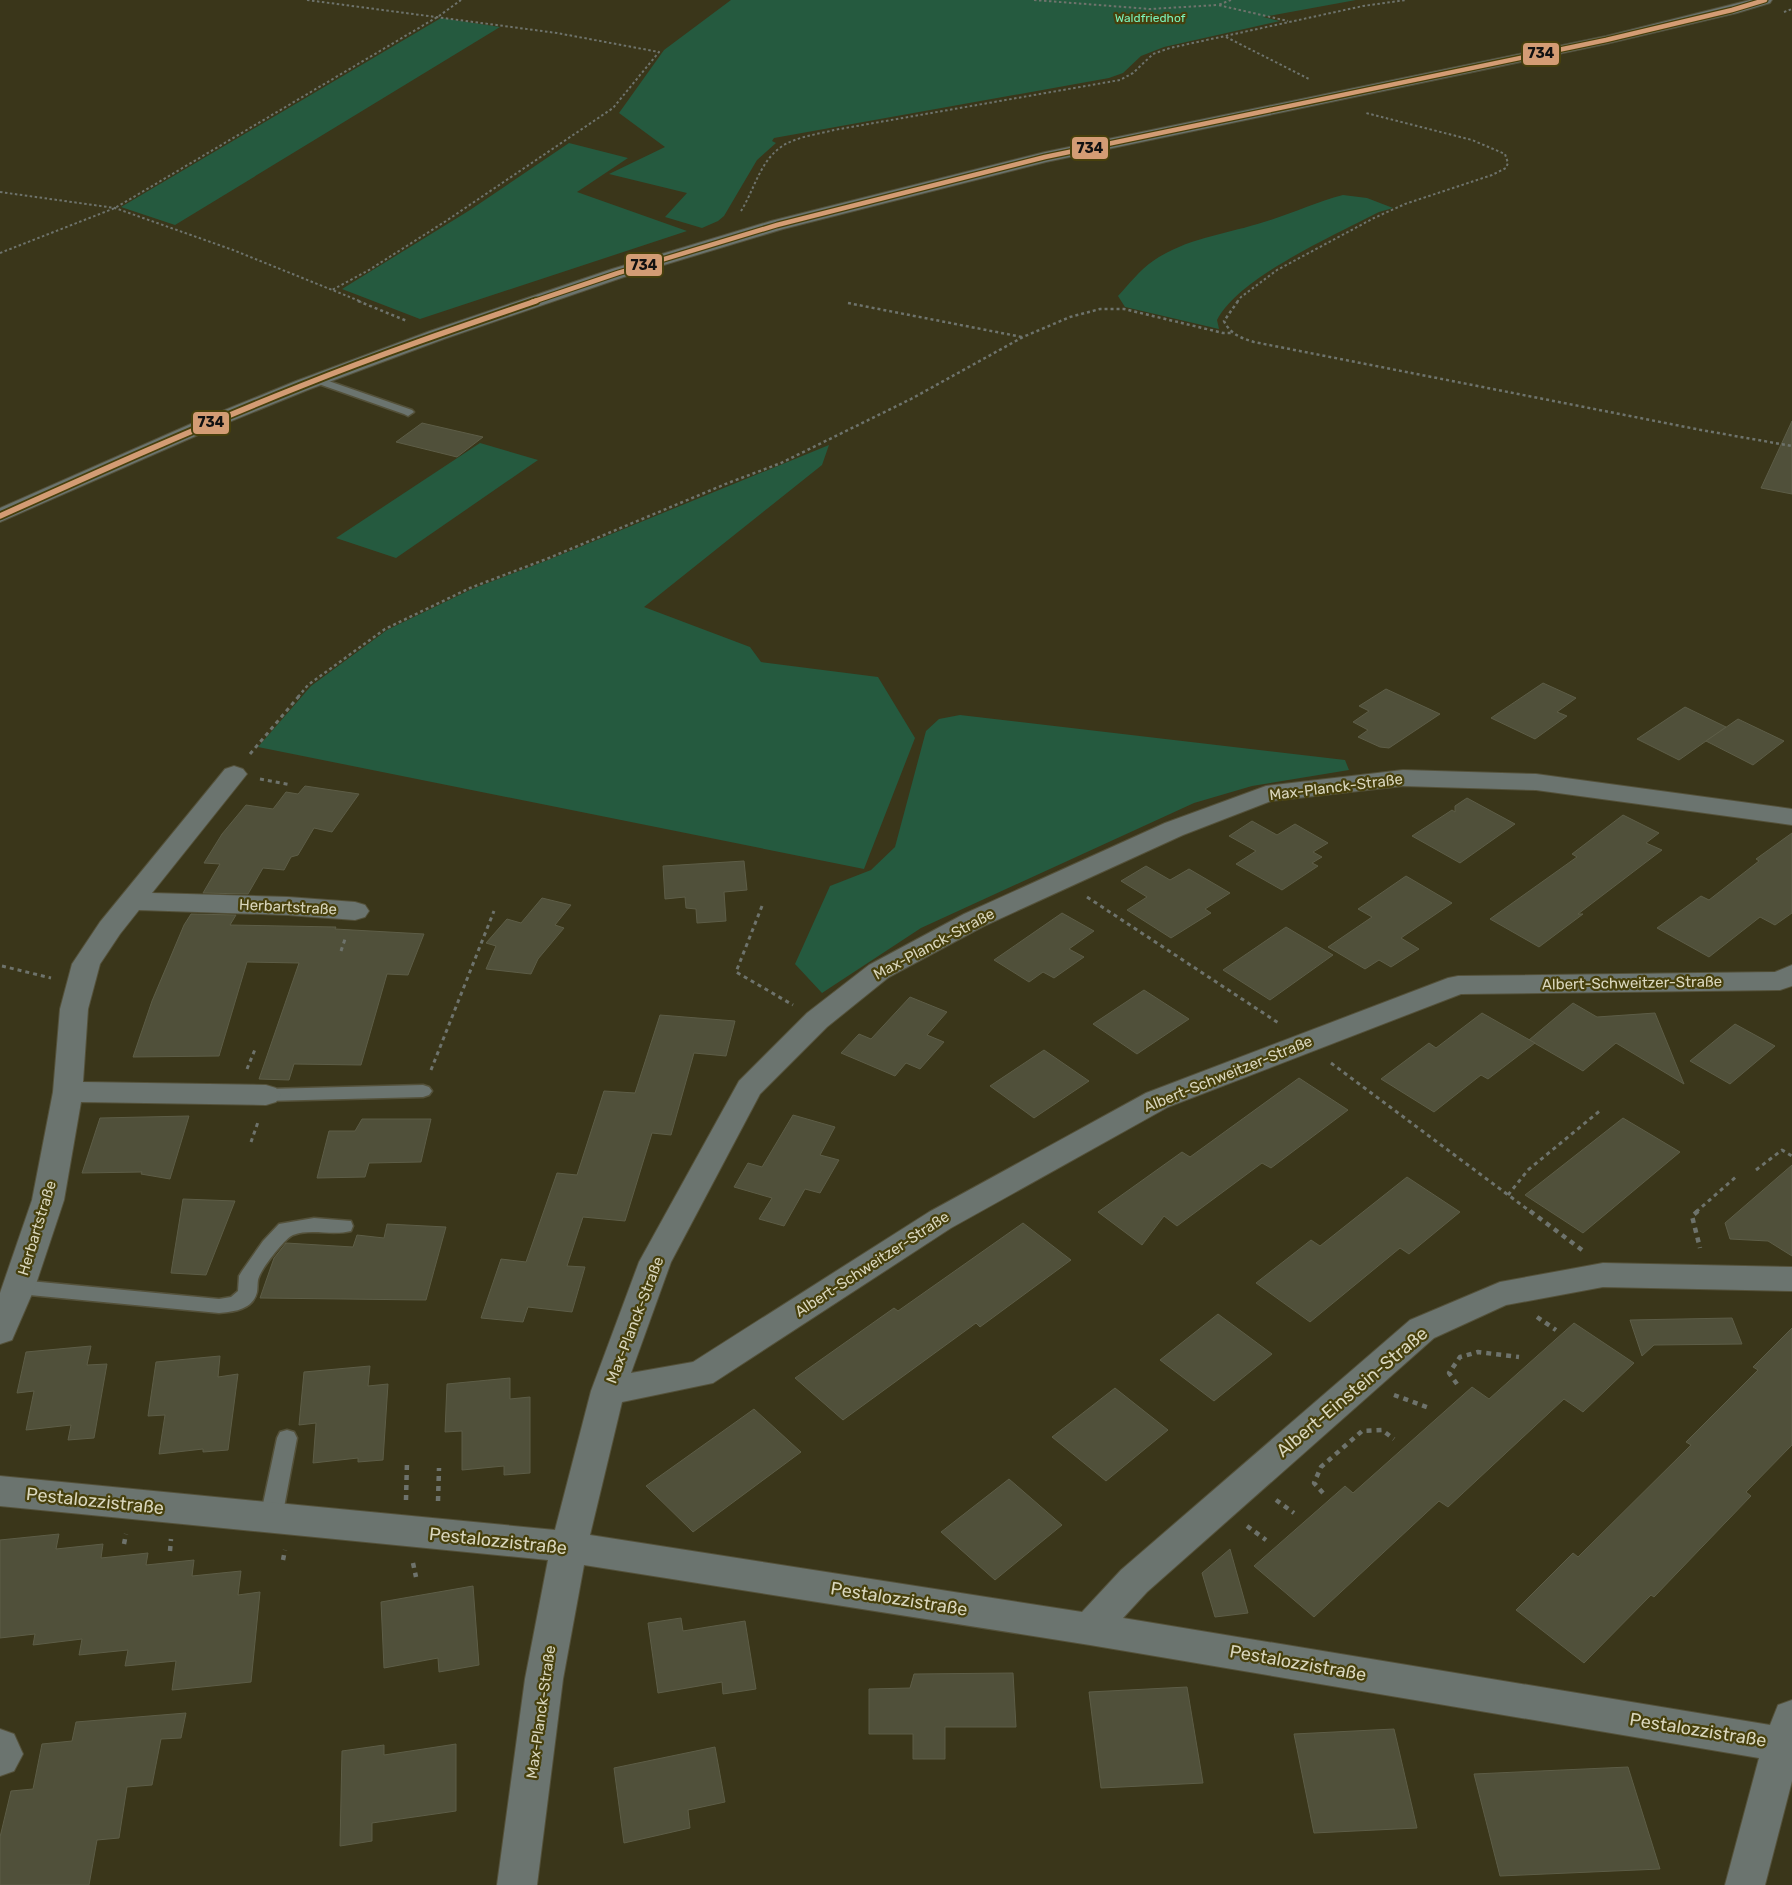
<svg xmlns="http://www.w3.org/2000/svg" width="1792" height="1885" font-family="Rubik,sans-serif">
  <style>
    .green { fill: #255a3f }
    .building { fill: #50503a; stroke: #5d5d47 }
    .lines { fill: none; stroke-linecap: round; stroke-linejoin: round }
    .service-casing { stroke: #54513a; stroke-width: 3 }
    .minor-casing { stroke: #54513a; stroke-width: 2 }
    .tertiary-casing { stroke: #54513a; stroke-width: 2 }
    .path-far3 { stroke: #6e736c; stroke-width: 2; stroke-dasharray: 2.5 2.5; stroke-linecap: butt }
    .path-far2 { stroke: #6e736c; stroke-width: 2.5; stroke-dasharray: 3 3; stroke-linecap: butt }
    .path-far1 { stroke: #6e736c; stroke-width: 3; stroke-dasharray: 4 4; stroke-linecap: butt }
    .path { stroke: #6e736c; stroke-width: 4.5; stroke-dasharray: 5 5; stroke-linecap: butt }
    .service { fill: #6b746f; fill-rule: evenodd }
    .minor { fill: #6b746f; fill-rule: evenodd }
    .tertiary { fill: #6b746f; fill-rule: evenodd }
    .bus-1-far1-casing { stroke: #47400d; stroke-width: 7 }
    .bus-1-casing { stroke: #47400d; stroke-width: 9 }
    .bus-1-far1 { stroke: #d39c74; stroke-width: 4.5 }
    .bus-1 { stroke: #d39c74; stroke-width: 5.5 }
    .labels { text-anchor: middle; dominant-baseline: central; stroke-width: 4.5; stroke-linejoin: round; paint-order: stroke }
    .far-park-label { font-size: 12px; fill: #7bf2bb; stroke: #47400d }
    .street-label { font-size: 15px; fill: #d9d6bd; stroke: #47400d }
    .near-street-label { font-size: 18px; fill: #d9d6bd; stroke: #47400d }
    .line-badge { stroke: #47400d; stroke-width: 2 }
    .pale-badge-label { font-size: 14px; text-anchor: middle; font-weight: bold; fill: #111 }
  </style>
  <rect width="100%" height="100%" fill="#3a361a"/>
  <!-- green -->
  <g class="green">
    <polygon points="731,0 1356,0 1263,17 1280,21 1164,47 1141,56 1123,73 1109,78 774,138 772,141 776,143 757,160 724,216 718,221 702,228 665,217 687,193 609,174 665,147 619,113 664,50"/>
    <polygon points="441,18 500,27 175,225 121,207"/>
    <polygon points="569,143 628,158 577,192 687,231 420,319 342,289 470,210"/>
    <path d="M1343,195l24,3 26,10 -14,4c-44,23 -140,65 -162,108l2,9 -94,-22 -7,-11c11,-12 22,-26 35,-35 33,-23 74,-27 111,-39 27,-8 52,-20 79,-27z"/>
    <polygon points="480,443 538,460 396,558 336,538"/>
    <polygon points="829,445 822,465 644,607 750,647 761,662 878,677 915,738 864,869 258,747 311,686 387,630 472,589 548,560"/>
    <polygon points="960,715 1345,760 1349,770 1252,786 1194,803 921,928 822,993 795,964 830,886 871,870 895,847 926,731 939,719"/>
  </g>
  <!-- building -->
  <g class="building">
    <polygon points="1792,421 1792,494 1761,488"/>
    <polygon points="422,423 483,437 457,457 396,442"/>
    <polygon points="1543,683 1576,698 1557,712 1567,716 1535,739 1491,718"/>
    <polygon points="1386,689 1440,714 1389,748 1380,747 1358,737 1368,730 1353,722 1369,711 1359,706"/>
    <polygon points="1685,707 1726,727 1679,760 1637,739"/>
    <polygon points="1738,719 1784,741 1753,765 1706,741"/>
    <polygon points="305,786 359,794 332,832 314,828 298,855 291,857 284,870 263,868 248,894 203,893 220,864 204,863 222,834 246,805 273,809 286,792 298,794"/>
    <polygon points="1467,798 1515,824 1460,863 1412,836 1452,810 1455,812 1455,806"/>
    <polygon points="1623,815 1659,833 1646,843 1662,850 1578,914 1583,914 1539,947 1490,919 1577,857 1572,854"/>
    <polygon points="1252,821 1277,835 1295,824 1328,843 1313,852 1322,857 1312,863 1318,866 1282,890 1236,864 1256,851 1229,836"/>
    <polygon points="1792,833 1792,913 1775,925 1760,917 1709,957 1657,928 1701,896 1709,900 1759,861 1756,859"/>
    <polygon points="744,861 747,890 724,892 726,921 697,923 696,909 686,908 685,897 665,899 663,866"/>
    <polygon points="1146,866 1170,880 1189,869 1230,893 1205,909 1211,913 1171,938 1127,910 1147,897 1121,881"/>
    <polygon points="1406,876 1452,903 1401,938 1419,949 1391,967 1379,960 1365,969 1328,947 1372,917 1358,909"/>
    <polygon points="542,898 571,905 555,925 564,928 538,959 531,974 486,969 496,946 486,943 507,919 521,923"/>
    <polygon points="1062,913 1094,931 1069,949 1084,957 1054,978 1043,972 1029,982 994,960"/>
    <polygon points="191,914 236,915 230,925 336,927 335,929 424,934 408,975 387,974 361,1065 294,1064 289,1080 259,1079 299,963 247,962 219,1056 133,1057 152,1001 184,925"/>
    <polygon points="1286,927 1333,955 1270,1000 1223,970"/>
    <polygon points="1144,990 1189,1019 1137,1054 1093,1024"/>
    <polygon points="910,997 947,1012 927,1035 944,1042 920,1069 906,1063 895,1076 841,1053 859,1034 871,1039"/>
    <polygon points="1573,1003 1597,1017 1655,1013 1684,1084 1616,1043 1583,1071 1529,1040"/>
    <polygon points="1482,1013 1535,1043 1488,1079 1481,1075 1434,1112 1381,1079 1429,1043 1436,1048"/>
    <polygon points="660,1015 735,1021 726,1056 694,1053 671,1135 652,1133 625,1221 583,1217 567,1266 585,1267 572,1312 528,1307 523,1322 481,1318 501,1259 526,1262 557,1173 577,1175 604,1091 635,1093"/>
    <polygon points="1735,1024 1775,1046 1730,1084 1690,1061"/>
    <polygon points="1044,1050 1089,1081 1034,1118 990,1086"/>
    <polygon points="1299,1078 1348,1110 1271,1168 1262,1163 1177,1226 1164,1216 1142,1245 1098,1212 1182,1152 1190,1157"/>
    <polygon points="793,1115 835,1127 820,1155 839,1160 820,1193 805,1189 784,1226 759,1219 772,1198 734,1187 748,1163 762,1167"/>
    <polygon points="189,1116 170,1179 141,1174 142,1172 82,1173 100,1118"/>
    <polygon points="1623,1118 1680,1152 1583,1233 1525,1195"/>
    <polygon points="362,1119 431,1119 421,1162 369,1163 365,1177 317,1178 329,1131 355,1131"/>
    <polygon points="1792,1165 1792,1256 1768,1241 1730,1239 1725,1223"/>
    <polygon points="1407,1177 1460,1212 1409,1254 1400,1248 1310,1322 1256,1283 1311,1240 1320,1246"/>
    <polygon points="183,1199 235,1201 206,1275 171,1273"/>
    <polygon points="1023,1223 1071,1260 980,1327 976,1323 843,1420 795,1378 894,1308 898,1311"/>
    <polygon points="387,1224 446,1227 426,1300 260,1298 274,1258 286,1243 353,1247 357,1235 384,1238"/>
    <polygon points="1218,1314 1272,1354 1214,1401 1160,1360"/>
    <polygon points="1732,1318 1742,1344 1654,1345 1642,1356 1630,1320"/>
    <polygon points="1574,1323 1634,1363 1583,1412 1564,1399 1448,1507 1439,1501 1314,1617 1254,1566 1345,1486 1353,1493 1472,1387 1489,1399"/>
    <polygon points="1792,1328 1792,1445 1746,1492 1751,1496 1654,1597 1651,1595 1584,1663 1516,1610 1573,1553 1578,1557 1691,1445 1686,1442 1758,1370 1753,1367"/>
    <polygon points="91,1346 87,1365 107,1364 94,1438 68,1440 71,1425 26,1430 34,1391 17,1393 26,1352"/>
    <polygon points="220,1356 218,1377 238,1374 228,1450 203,1452 203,1449 159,1454 165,1415 148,1416 156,1362"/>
    <polygon points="370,1366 368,1386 388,1384 383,1460 358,1462 358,1458 313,1463 316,1423 299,1425 304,1372"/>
    <polygon points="510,1378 510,1399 530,1397 530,1473 504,1475 504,1466 462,1470 462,1431 445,1432 447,1384"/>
    <polygon points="1115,1388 1168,1430 1106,1481 1052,1437"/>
    <polygon points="754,1409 801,1452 693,1532 646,1486"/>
    <polygon points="1009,1479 1062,1525 995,1580 941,1532"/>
    <polygon points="59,1534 56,1549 103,1544 101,1558 148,1553 146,1565 194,1560 192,1576 241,1571 238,1595 260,1592 251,1682 172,1690 176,1661 125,1666 128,1650 79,1655 82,1639 33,1645 35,1634 0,1638 0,1540"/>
    <polygon points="1230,1549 1248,1613 1215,1617 1202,1573"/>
    <polygon points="473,1586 479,1665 439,1672 438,1658 384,1668 381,1602"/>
    <polygon points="681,1618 683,1631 745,1621 756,1689 723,1694 722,1682 658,1693 648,1623"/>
    <polygon points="1013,1673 1016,1727 945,1727 945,1759 913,1759 913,1734 869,1734 869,1689 910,1688 914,1674"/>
    <polygon points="1187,1687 1203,1783 1101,1788 1089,1692"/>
    <polygon points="186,1713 181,1738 161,1739 152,1785 127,1787 119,1838 97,1840 89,1885 0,1885 0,1837 11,1791 33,1789 42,1744 72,1741 76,1722"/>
    <polygon points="1394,1729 1417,1828 1314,1833 1294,1734"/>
    <polygon points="456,1744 456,1811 372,1823 372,1841 340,1846 342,1751 384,1745 384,1755"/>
    <polygon points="715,1747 725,1802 688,1810 690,1828 624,1843 614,1768"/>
    <polygon points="1628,1767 1660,1869 1500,1876 1474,1774"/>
  </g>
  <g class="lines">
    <!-- service casing -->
    <g class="service-casing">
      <g id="service">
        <polygon points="317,377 412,410 414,412 408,416 404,414 313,382 311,380 313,378"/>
        <polygon points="423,1085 429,1087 432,1091 429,1095 423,1097 266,1101 260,1099 257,1095 260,1091 266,1089"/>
        <path d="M314,1218l37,3 2,5 -2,5c-19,5 -40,-3 -58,4 -8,3 -31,33 -34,42 -2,4 -1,10 -2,15 -4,18 -24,20 -38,21l-200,-19 -7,-2 -3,-5 3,-5 7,-2 200,19 12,-2 7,-6 1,-15 3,-5 21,-30 16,-17z"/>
        <polygon points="287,1430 294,1432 297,1438 282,1518 278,1524 271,1527 264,1524 260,1518 277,1438 280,1432"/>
      </g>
    </g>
    <!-- minor casing -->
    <g class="minor-casing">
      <g id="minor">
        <polygon points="234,766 243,769 247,774 152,893 288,897 355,902 365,905 369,911 365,917 355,920 288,915 139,910 120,934 100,964 88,1009 83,1082 266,1085 276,1088 281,1095 276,1102 266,1105 81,1102 64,1200 35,1287 12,1340 0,1344 0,1293 32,1200 53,1092 60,1009 72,964 100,922 225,769"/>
        <polygon points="1403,770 1536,774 1792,809 1792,825 1536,790 1403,786 1271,801 1183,835 984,926 889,977 827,1027 760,1094 671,1262 631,1373 693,1362 929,1212 1146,1093 1448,978 1458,976 1775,972 1792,965 1792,986 1780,990 1461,994 1168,1107 951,1228 713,1383 622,1402 590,1535 1082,1612 1121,1570 1410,1320 1500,1282 1603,1263 1792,1267 1792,1291 1603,1287 1506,1305 1434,1338 1147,1592 1123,1618 1770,1725 1778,1705 1792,1700 1792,1781 1765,1885 1725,1885 1759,1758 1090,1645 584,1565 563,1679 537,1885 497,1885 525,1679 548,1560 0,1506 0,1476 555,1530 591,1391 639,1262 739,1081 807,1013 869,965 964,914 1165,823 1266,786"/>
        <polygon points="0,1729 14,1734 23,1754 14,1771 0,1776"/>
      </g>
    </g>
    <!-- tertiary casing -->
    <g class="tertiary-casing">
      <polygon id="tertiary" points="1750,0 1772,0 1770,3 1737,13 1606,44 1046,162 783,229 624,277 444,339 310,389 207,431 0,522 0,508 193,423 296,381 430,331 612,269 771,221 1045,152 1606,36"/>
    </g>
    <!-- path-far3 -->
    <g class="path-far3">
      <polyline points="307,0 557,33 659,52 613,108 446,221 369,270 332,290"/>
      <polyline points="1034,0 1150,9 1218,5"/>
      <polyline points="1231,0 1218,5 1288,21"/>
      <polyline points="1784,12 1792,9"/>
      <polyline points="1226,37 1309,79"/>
      <polyline points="0,192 115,208 233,250 362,302"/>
      <path d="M741,211c12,-19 18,-45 35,-60 15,-14 39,-16 58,-21l286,-50 13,-7 20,-19 17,-6 193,-42 43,-6"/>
      <polyline points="0,253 115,208 439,16 461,0"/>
      <polyline points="1237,302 1241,297 1277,270 1374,218 1405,204 1492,175 1506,168 1508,163 1505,154 1472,140 1366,113"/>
    </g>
    <!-- path-far2 -->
    <g class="path-far2">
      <polyline points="358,301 407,321"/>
      <path d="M1238,301l-14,20c6,13 17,17 30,21l447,88 91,16"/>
      <polyline points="848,303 1022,337"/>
      <polyline points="298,697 308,685 385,629 470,588 549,558 728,483 781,463 911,399 1023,337 1070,317 1100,309 1124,309 1223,333 1232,333"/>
    </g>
    <!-- path-far1 -->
    <g class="path-far1">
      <polyline points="250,754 299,696"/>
      <polyline points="260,779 291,785"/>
      <polyline points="1087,897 1280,1024"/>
      <polyline points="762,906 736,972 793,1005"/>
      <polyline points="341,951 346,936"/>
      <polyline points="2,966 51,978"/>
      <polyline points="1331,1063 1531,1212"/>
      <polyline points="247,1069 256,1047"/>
      <polyline points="431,1070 494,911"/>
      <polyline points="251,1142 258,1122"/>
      <polyline points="1756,1170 1782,1150 1792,1156"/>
      <polyline points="1508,1195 1528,1170 1602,1109"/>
      <polyline points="1696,1212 1738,1175"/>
    </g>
    <!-- path -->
    <g class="path">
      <polyline points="1530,1211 1582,1250"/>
      <polyline points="1698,1211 1692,1216 1700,1248"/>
      <polyline points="1537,1317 1556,1330"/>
      <polyline points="1457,1384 1449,1373 1460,1357 1478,1352 1519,1357"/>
      <polyline points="1394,1395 1429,1408"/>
      <polyline points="1323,1493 1314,1483 1321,1467 1362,1431 1382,1430 1394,1439"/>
      <polyline points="406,1500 407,1461"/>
      <polyline points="1276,1500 1294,1513"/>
      <polyline points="438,1501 439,1468"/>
      <polyline points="1247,1526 1266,1540"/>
      <polyline points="124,1544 126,1534"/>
      <polyline points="170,1551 171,1539"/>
      <polyline points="283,1560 285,1550"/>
      <polyline points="413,1563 416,1577"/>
    </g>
    <!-- service -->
    <use href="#service" class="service"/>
    <!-- minor -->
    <use href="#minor" class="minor"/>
    <!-- tertiary -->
    <use href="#tertiary" class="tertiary"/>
    <!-- bus-1-far1 casing -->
    <g class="bus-1-far1-casing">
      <polyline id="bus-1-far1" points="532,302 618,273 777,225 1045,157 1606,40 1732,10 1765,0"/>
    </g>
    <!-- bus-1 casing -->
    <g class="bus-1-casing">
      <path id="bus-1" d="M0,516c100,-45 200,-90 301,-130 77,-31 156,-58 235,-85"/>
    </g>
    <!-- bus-1-far1 -->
    <use href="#bus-1-far1" class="bus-1-far1"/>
    <!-- bus-1 -->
    <use href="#bus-1" class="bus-1"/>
  </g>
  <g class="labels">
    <!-- far-park labels -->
    <g class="far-park-label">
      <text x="1150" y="18">Waldfriedhof</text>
    </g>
    <!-- street labels -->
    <g class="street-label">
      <text transform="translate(1336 787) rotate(-7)">Max-Planck-Straße</text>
      <text transform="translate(288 907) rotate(3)">Herbartstraße</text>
      <text transform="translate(934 944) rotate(-28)">Max-Planck-Straße</text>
      <text transform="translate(1632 983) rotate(-1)">Albert-Schweitzer-Straße</text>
      <text transform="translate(1228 1074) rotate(-22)">Albert-Schweitzer-Straße</text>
      <text transform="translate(37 1228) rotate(-73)">Herbartstraße</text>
      <text transform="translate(872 1264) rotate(-33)">Albert-Schweitzer-Straße</text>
      <text transform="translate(635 1320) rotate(-69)">Max-Planck-Straße</text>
      <text transform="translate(541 1712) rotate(-82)">Max-Planck-Straße</text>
    </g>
    <!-- near-street labels -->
    <g class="near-street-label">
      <text transform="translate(1352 1392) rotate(-40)">Albert-Einstein-Straße</text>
      <text transform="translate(95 1501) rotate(6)">Pestalozzistraße</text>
      <text transform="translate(498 1541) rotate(6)">Pestalozzistraße</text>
      <text transform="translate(899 1599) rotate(9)">Pestalozzistraße</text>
      <text transform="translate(1298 1663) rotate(10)">Pestalozzistraße</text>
      <text transform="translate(1698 1730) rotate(9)">Pestalozzistraße</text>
    </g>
  </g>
  <g class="line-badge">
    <rect x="1522" y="42" width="38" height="24" rx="5" fill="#d39c74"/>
    <rect x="1071" y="136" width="38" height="24" rx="5" fill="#d39c74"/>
    <rect x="625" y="253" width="38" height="24" rx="5" fill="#d39c74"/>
    <rect x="192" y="411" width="38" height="24" rx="5" fill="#d39c74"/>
  </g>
  <g class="pale-badge-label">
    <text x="1541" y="58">734</text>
    <text x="1090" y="153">734</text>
    <text x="644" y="270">734</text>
    <text x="211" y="427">734</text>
  </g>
</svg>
